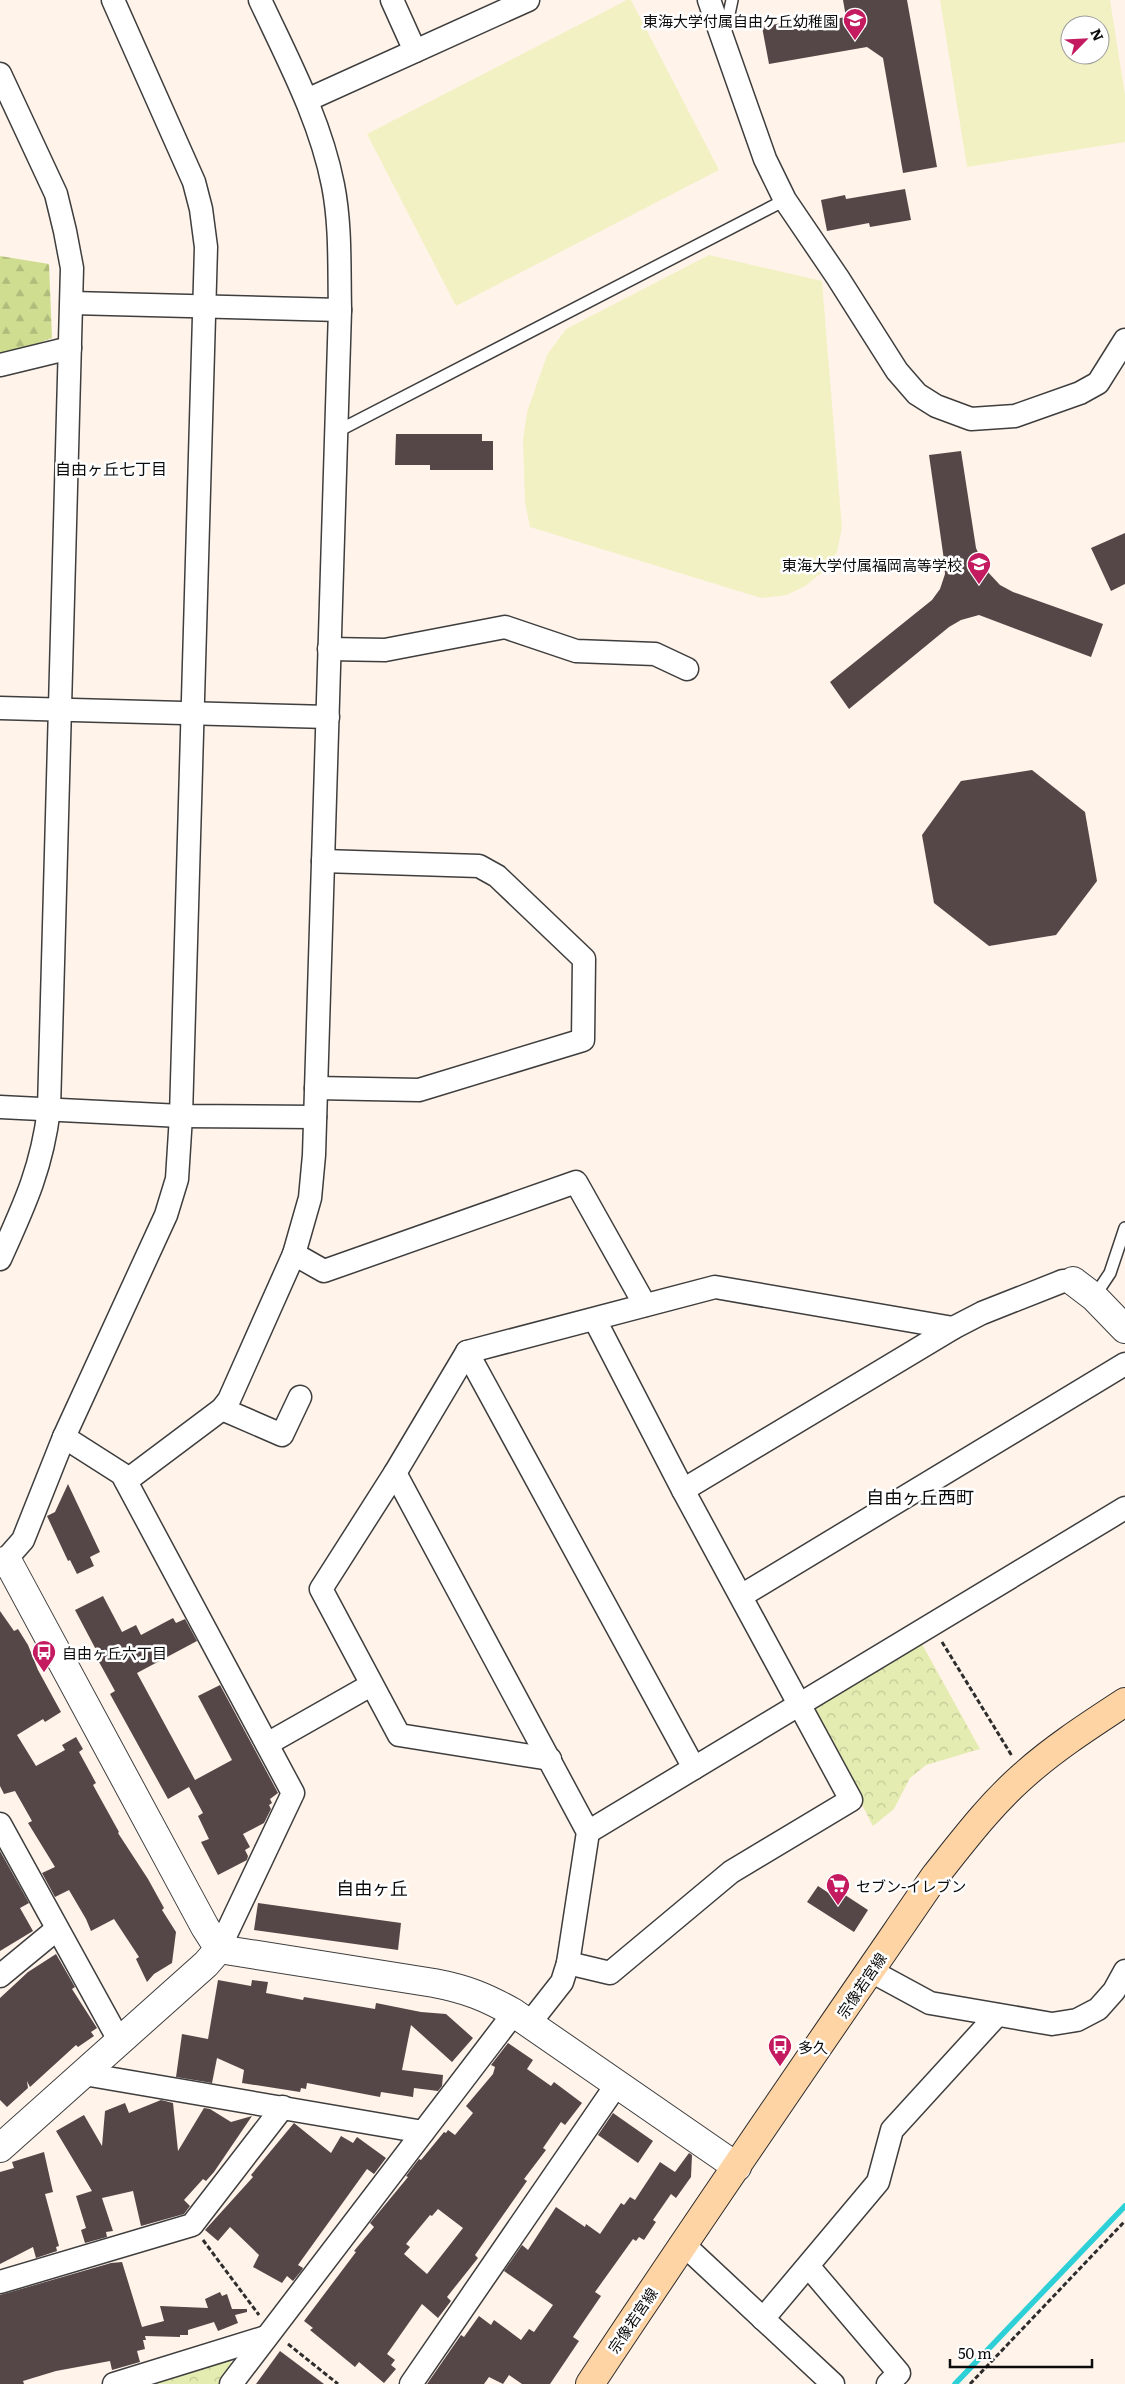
<svg xmlns="http://www.w3.org/2000/svg" width="1125" height="2384" font-family="Literata,'Noto Sans JP',serif">
  <style>
    .forest { fill: url(#forest-firs) }
    .park { fill: url(#park-crowns) }
    .pitch { fill: #f2f1c4; fill-rule: evenodd }
    .lines { fill: none; stroke-linecap: round; stroke-linejoin: round }
    .stream { stroke: #2dd0d6; stroke-width: 5.5 }
    .building { fill: #554747; fill-rule: evenodd }
    .service-casing { stroke: #3e3e3e; stroke-width: 14 }
    .minor-casing { stroke: #3e3e3e; stroke-width: 25 }
    .tertiary-casing { stroke: #3e3e3e; stroke-width: 30 }
    .secondary-casing { stroke: #2d2d2d; stroke-width: 30 }
    .path { stroke: #2d2d2d; stroke-width: 3; stroke-dasharray: 5 2.5; stroke-linecap: butt }
    .service { stroke: #fff; stroke-width: 11 }
    .minor { stroke: #fff; stroke-width: 22 }
    .tertiary { stroke: #fff; stroke-width: 28 }
    .secondary { stroke: #ffd4a5; stroke-width: 28 }
    .labels { text-anchor: middle; dominant-baseline: central; stroke-width: 5; stroke-linejoin: round; paint-order: stroke }
    .poi-label { font-size: 15px; fill: #0b0b0b; stroke: #fff; text-anchor: start }
    .street-label { font-size: 15px; fill: #0b0b0b; stroke: #fff }
    .neighbourhood-label { font-size: 16px; fill: #0b0b0b; stroke: #fff }
    .quarter-label { font-size: 18px; fill: #0b0b0b; stroke: #fff }
  </style>
  <defs>
    <pattern id="forest-firs" width="22" height="20" patternUnits="userSpaceOnUse" patternTransform="scale(1.25)"><rect width="22" height="20" fill="#cfdd90"/><path d="M5 1l3.5 6h-7zM16 11l3.5 6h-7z" fill="#b0bc7b"/></pattern>
    <pattern id="park-crowns" width="20" height="18" patternUnits="userSpaceOnUse" patternTransform="scale(1.25)"><rect width="20" height="18" fill="#e5ecb1"/><path d="M2 6a3 3 0 1 1 6 0M12 15a3 3 0 1 1 6 0" fill="none" stroke="#c3c997"/></pattern>
  </defs>
  <rect width="100%" height="100%" fill="#fff3ea"/>
  <!-- forest -->
  <polygon class="forest" points="0,256 49,264 52,338 0,357"/>
  <!-- park -->
  <g class="park">
    <polygon points="922,1644 980,1749 926,1765 910,1778 894,1809 873,1826 813,1711 815,1704"/>
    <polygon points="230,2356 232,2369 221,2384 133,2384"/>
  </g>
  <!-- pitch -->
  <g class="pitch">
    <polygon points="627,0 631,0 719,170 456,306 367,134"/>
    <path d="M940,0h170l15,95v47l-158,25zM1070,25h30v30h-30z"/>
    <polygon points="709,255 822,281 842,528 837,552 825,570 805,586 787,595 761,598 530,527 525,502 523,440 527,412 547,355 566,329"/>
  </g>
  <g class="lines">
    <!-- stream -->
    <polyline class="stream" points="955,2384 1125,2206"/>
  </g>
  <!-- building -->
  <g class="building">
    <polygon points="843,0 907,0 937,167 903,173 883,58 867,47 769,64 762,27 786,22 787,27 846,17"/>
    <polygon points="905,189 911,220 870,227 869,223 827,231 821,200 845,195 846,199"/>
    <polygon points="396,434 482,434 482,441 493,441 493,470 430,470 430,465 395,465"/>
    <polygon points="961,451 976,548 985,569 1000,585 1013,592 1103,624 1091,657 979,615 961,620 949,627 849,709 830,682 932,600 940,589 945,574 944,560 929,455"/>
    <polygon points="1125,533 1125,584 1111,591 1091,548"/>
    <polygon points="1032,770 1085,812 1097,881 1056,935 989,946 934,903 922,835 961,781"/>
    <polygon points="68,1484 100,1552 90,1557 94,1566 77,1574 70,1560 68,1561 47,1516 55,1512"/>
    <polygon points="103,1596 122,1632 136,1625 141,1635 173,1618 176,1623 185,1619 197,1641 137,1673 195,1780 232,1760 198,1696 220,1685 278,1793 270,1799 272,1803 269,1805 271,1809 264,1823 243,1834 250,1847 245,1850 248,1856 247,1860 218,1875 201,1842 209,1839 208,1837 198,1816 203,1813 189,1787 168,1799 110,1694 115,1691 99,1662 102,1661 75,1610"/>
    <polygon points="0,1611 14,1631 18,1629 28,1645 38,1670 61,1712 45,1722 43,1719 17,1735 36,1766 65,1750 62,1745 76,1737 83,1749 79,1752 96,1783 93,1785 119,1832 118,1833 148,1879 164,1908 162,1910 176,1932 172,1963 154,1974 147,1982 136,1959 139,1957 114,1919 91,1931 86,1919 69,1890 55,1897 42,1873 55,1867 28,1823 32,1821 15,1791 4,1794 0,1786"/>
    <polygon points="0,1851 29,1903 20,1908 33,1931 0,1951"/>
    <polygon points="818,1886 838,1899 842,1893 868,1910 854,1932 807,1902"/>
    <polygon points="258,1903 401,1923 398,1950 254,1930"/>
    <polygon points="56,1954 75,1987 72,1989 97,2028 91,2032 94,2036 78,2047 76,2045 30,2087 27,2081 28,2088 7,2107 0,2100 0,1998 28,1972"/>
    <polygon points="218,1980 251,1986 252,1980 268,1982 266,1993 303,2000 304,1997 375,2009 376,2003 421,2012 446,2014 473,2038 452,2062 411,2025 402,2070 443,2075 442,2086 438,2091 414,2088 413,2097 381,2092 380,2097 307,2083 306,2089 301,2088 300,2092 242,2083 244,2070 217,2058 212,2083 176,2077 182,2034 208,2039"/>
    <path d="M508,2043l25,17 -6,9 24,17 3,-4 28,21 -17,22 -4,-3 -18,26 3,2 -22,29 3,2 -52,74 3,3 -31,39 4,4 -13,17 -16,-14 -35,50 8,6 -4,5 5,4 -12,14 -25,-21 -4,5 -45,-37 3,-2 -9,-7 52,-69 -2,-1 20,-24 -4,-4 38,-46 -2,-1 13,-17 2,1 23,-28 2,1 2,-3 7,5 18,-22 -7,-7 27,-32 2,-7 -4,-2zM438,2209l25,19 -36,46 -23,-20 6,-7 -4,-3 24,-29 2,1z"/>
    <polygon points="161,2100 173,2103 178,2151 204,2108 210,2109 231,2122 252,2116 214,2172 206,2181 203,2179 184,2200 190,2206 184,2214 141,2226 133,2191 102,2198 113,2231 106,2232 107,2237 85,2243 81,2230 86,2228 76,2196 92,2191 56,2131 84,2115 102,2146 105,2111 125,2103 129,2113"/>
    <polygon points="613,2113 653,2141 638,2163 598,2135"/>
    <polygon points="294,2123 331,2153 341,2136 353,2143 357,2137 386,2158 374,2174 367,2169 298,2265 303,2268 302,2270 293,2281 287,2276 282,2283 253,2267 259,2255 230,2227 218,2241 205,2230 253,2177 251,2175"/>
    <polygon points="44,2152 53,2192 45,2194 59,2246 56,2247 57,2251 36,2258 33,2247 0,2264 0,2172 14,2168 12,2162"/>
    <polygon points="689,2153 692,2155 691,2177 676,2198 671,2194 653,2220 656,2222 644,2240 639,2237 636,2241 633,2239 595,2292 601,2296 573,2337 579,2341 550,2384 522,2384 509,2375 503,2384 489,2377 484,2384 427,2384 461,2335 464,2337 479,2316 491,2325 494,2320 521,2340 529,2329 534,2332 553,2305 504,2271 522,2245 528,2250 556,2207 585,2227 586,2224 600,2234 621,2203 624,2205 630,2197 635,2200 660,2162 675,2172"/>
    <polygon points="122,2262 142,2327 164,2321 160,2306 208,2308 205,2299 220,2292 222,2296 227,2294 232,2309 247,2309 247,2312 235,2315 238,2323 218,2331 214,2322 188,2330 188,2335 180,2335 180,2337 145,2336 146,2340 143,2340 145,2349 137,2351 140,2362 112,2370 110,2361 56,2371 23,2381 24,2384 0,2384 0,2295 111,2263"/>
    <polygon points="280,2351 324,2384 256,2384"/>
  </g>
  <g class="lines">
    <!-- service casing -->
    <g class="service-casing">
      <g id="service">
        <polyline points="725,33 732,0"/>
        <polyline points="336,432 785,200"/>
        <polyline points="1094,1297 1110,1273 1125,1228"/>
      </g>
    </g>
    <!-- minor casing -->
    <g class="minor-casing">
      <g id="minor">
        <polyline points="392,0 415,51"/>
        <polyline points="709,0 765,159 785,200 838,278 897,371 917,394 936,406 971,419 1015,416 1080,393 1098,383 1125,340"/>
        <path d="M0,74l56,120 9,37 7,37 -23,841c-7,59 -25,97 -49,150"/>
        <polyline points="307,100 528,0"/>
        <polyline points="72,303 340,310"/>
        <polyline points="0,365 70,348"/>
        <polyline points="329,649 385,650 505,627 576,651 655,654 687,669"/>
        <polyline points="0,708 328,717"/>
        <polyline points="316,1088 419,1090 583,1040 584,959 497,876 479,866 323,861"/>
        <polyline points="0,1107 181,1116 315,1117"/>
        <polyline points="294,1254 324,1271 576,1182 645,1305"/>
        <polyline points="467,1352 694,1768"/>
        <polyline points="222,1409 282,1435 300,1397"/>
        <polyline points="64,1437 122,1474 293,1793 219,1949"/>
        <polyline points="395,1473 588,1832 568,1963 562,1982 529,2024"/>
        <path d="M126,1481l96,-72 7,-9 65,-146 16,-56 4,-43 26,-845c-1,-42 1,-84 -7,-125 -13,-66 -45,-125 -73,-185"/>
        <polyline points="683,1490 953,1328 982,1313 1063,1281 1073,1281"/>
        <polyline points="0,1566 23,1540 64,1437 166,1215 177,1179 181,1116 206,247 201,209 194,182 113,0"/>
        <polyline points="741,1596 1125,1364"/>
        <polyline points="267,1744 371,1685"/>
        <polyline points="550,1759 399,1735 321,1589 395,1473 467,1352 715,1287 953,1328"/>
        <polyline points="0,1824 120,2042"/>
        <polyline points="588,1832 1125,1508"/>
        <polyline points="568,1963 610,1973 731,1872 851,1800 683,1490 595,1320"/>
        <polyline points="871,1971 930,2003 1052,2024 1077,2020 1098,2009 1114,1991 1125,1971"/>
        <polyline points="0,1976 57,1929"/>
        <polyline points="84,2074 423,2132"/>
        <polyline points="683,2244 833,2384"/>
        <polyline points="809,2267 899,2373 888,2384"/>
        <polyline points="0,2282 192,2225 283,2107"/>
        <polyline points="763,2319 878,2182 892,2130 997,2015"/>
        <polyline points="114,2384 266,2337"/>
        <polyline points="231,2384 514,2013"/>
        <polyline points="411,2384 617,2084"/>
      </g>
    </g>
    <!-- tertiary casing -->
    <g class="tertiary-casing">
      <g id="tertiary">
        <polyline points="1073,1281 1094,1297 1125,1329"/>
        <path d="M7,1560l198,367 14,22 215,34c32,6 52,14 80,30l223,154"/>
        <polyline points="0,2148 206,1964 219,1949"/>
      </g>
    </g>
    <!-- secondary casing -->
    <g class="secondary-casing">
      <path id="secondary" d="M590,2384c113,-171 229,-339 345,-508 28,-35 55,-71 88,-100 31,-28 67,-51 102,-74"/>
    </g>
    <!-- path -->
    <g class="path">
      <polyline points="942,1642 1012,1756"/>
      <polyline points="203,2240 259,2315"/>
      <polyline points="288,2344 338,2384"/>
      <polyline points="970,2384 1125,2221"/>
    </g>
    <!-- service -->
    <use href="#service" class="service"/>
    <!-- minor -->
    <use href="#minor" class="minor"/>
    <!-- tertiary -->
    <use href="#tertiary" class="tertiary"/>
    <!-- secondary -->
    <use href="#secondary" class="secondary"/>
  </g>
  <!-- icons -->
  <defs>
    <g id="school-pin" transform="scale(1.25)"><path d="M0 17L-7.5 6A9.5 9.5 0 1 1 7.5 6Z" fill="#c41b60" stroke="#fff"/><path d="M0-5L7-2L0 1L-7-2ZM-4 1L0 2.5L4 1V4Q0 6-4 4Z" fill="#fff"/></g>
    <g id="bus-pin" transform="scale(1.25)"><path d="M0 17L-7.5 6A9.5 9.5 0 1 1 7.5 6Z" fill="#c41b60" stroke="#fff"/><path d="M-5-6H5V4H4V6H2V4H-2V6H-4V4H-5ZM-3.5-4V0h7V-4ZM-3.5 1.2v1.5H-2V1.2ZM2 1.2v1.5H3.5V1.2Z" fill="#fff"/></g>
    <g id="supermarket-pin" transform="scale(1.25)"><path d="M0 17L-7.5 6A9.5 9.5 0 1 1 7.5 6Z" fill="#c41b60" stroke="#fff"/><path d="M-6-5.5h2.5l.6 2H6L4.5 2H-2.5L-4.4-4H-6ZM-1.5 3.2a1.3 1.3 0 1 0 .1 0ZM3 3.2a1.3 1.3 0 1 0 .1 0Z" fill="#fff"/></g>
  </defs>
  <g fill-rule="evenodd">
    <use href="#school-pin" x="855" y="20"/>
    <use href="#school-pin" x="979" y="564"/>
    <use href="#bus-pin" x="44" y="1652"/>
    <use href="#supermarket-pin" x="838" y="1885"/>
    <use href="#bus-pin" x="780" y="2046"/>
  </g>
  <g class="labels">
    <!-- poi labels -->
    <g class="poi-label">
      <text x="838" y="20" text-anchor="end">東海大学付属自由ケ丘幼稚園</text>
      <text x="962" y="564" text-anchor="end">東海大学付属福岡高等学校</text>
      <text x="62" y="1652">自由ヶ丘六丁目</text>
      <text x="856" y="1885">セブン-イレブン</text>
      <text x="798" y="2046">多久</text>
    </g>
    <!-- street labels -->
    <g class="street-label">
      <text transform="translate(861 1985) rotate(-56)">宗像若宮線</text>
      <text transform="translate(632 2320) rotate(-56)">宗像若宮線</text>
    </g>
    <!-- neighbourhood labels -->
    <g class="neighbourhood-label">
      <text x="111" y="468">自由ヶ丘七丁目</text>
    </g>
    <!-- quarter labels -->
    <g class="quarter-label">
      <text x="920" y="1496">自由ヶ丘西町</text>
      <text x="372" y="1887">自由ヶ丘</text>
    </g>
  </g>
  <!-- north arrow -->
  <g transform="translate(1085 40) rotate(66)"><circle r="24" fill="#ffffff" stroke="#9d9d9d"/>
  <path d="M0-4L9 19L0 12L-9 19Z" fill="#c41b60"/>
  <text y="-8" font-size="14" font-weight="bold" text-anchor="middle" fill="#0b0b0b">N</text>
  </g>
  <!-- scale -->
  <path d="M950 2359v8h142v-8" fill="none" stroke="#0b0b0b" stroke-width="2.5"/>
  <text x="958" y="2359" font-size="15" fill="#0b0b0b" stroke="#ffffff" stroke-width="4" paint-order="stroke">50 m</text>
</svg>
